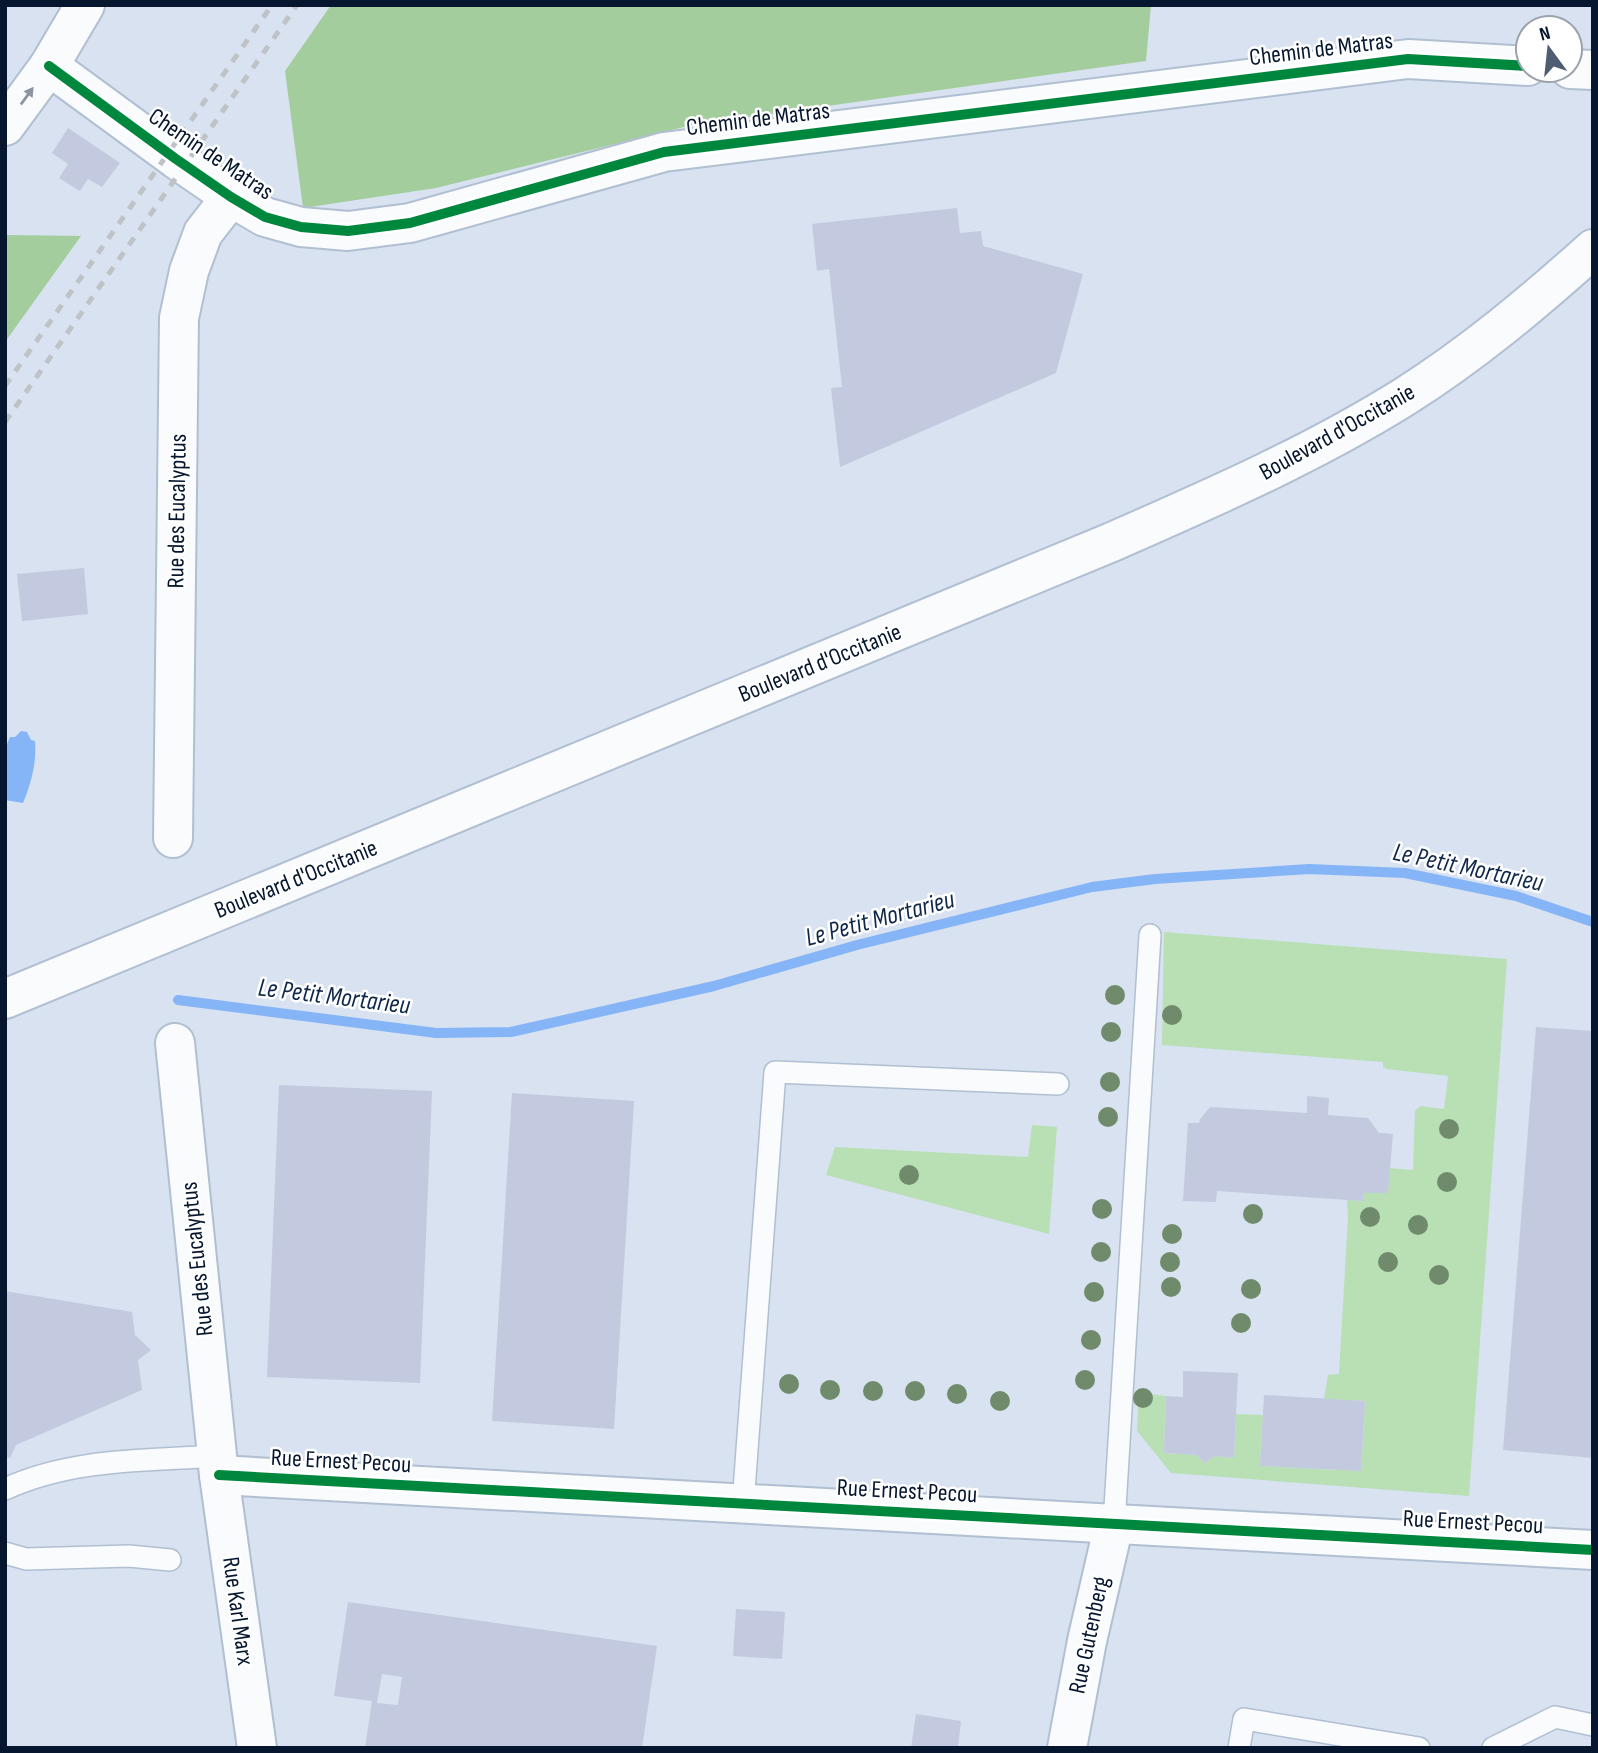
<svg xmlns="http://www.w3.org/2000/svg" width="1598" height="1753" font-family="'Sofia Sans Condensed',sans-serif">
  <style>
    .green { fill: #b9e0b5 }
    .forest { fill: #a4cd9e }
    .water { fill: #85b5f6 }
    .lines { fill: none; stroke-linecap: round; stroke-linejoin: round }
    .stream { stroke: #85b5f6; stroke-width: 10 }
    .building { fill: #c3cadf; fill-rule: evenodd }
    .service-casing { stroke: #b1bfd2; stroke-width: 24 }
    .minor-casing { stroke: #b1bfd2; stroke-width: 42 }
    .primary-casing { stroke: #b1bfd2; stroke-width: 42 }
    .service { stroke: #f9fbfd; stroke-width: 21 }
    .minor { stroke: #f9fbfd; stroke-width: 38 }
    .primary { stroke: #f9fbfd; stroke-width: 38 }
    .rail { stroke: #bfc3c7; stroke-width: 5; stroke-dasharray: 9 9; stroke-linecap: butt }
    .cycleway-casing { stroke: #fff; stroke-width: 15 }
    .cycleway { stroke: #00873e; stroke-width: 10 }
    .tree { fill: #708b6c }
    .oneway { fill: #8b94a0 }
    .labels { text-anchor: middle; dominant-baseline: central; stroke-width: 5; stroke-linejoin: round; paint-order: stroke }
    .street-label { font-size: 24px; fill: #05162e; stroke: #fff }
    .water-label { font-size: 26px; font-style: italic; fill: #10294b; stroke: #fff }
  </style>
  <rect width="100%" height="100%" fill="#d8e2f0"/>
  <!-- green -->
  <g class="green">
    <polygon points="1164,932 1507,959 1469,1496 1171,1473 1137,1431 1139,1393 1166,1396 1164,1453 1196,1455 1205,1463 1215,1456 1234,1458 1236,1414 1263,1415 1260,1466 1361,1471 1365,1401 1324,1399 1328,1375 1339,1374 1348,1217 1347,1200 1363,1201 1364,1193 1388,1193 1390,1168 1413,1170 1415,1111 1420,1106 1444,1109 1448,1076 1387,1069 1383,1067 1383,1062 1162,1045"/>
    <polygon points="1032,1125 1057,1127 1049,1234 826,1175 835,1147 1028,1157"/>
  </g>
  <!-- forest -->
  <g class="forest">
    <polygon points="331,5 1151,5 1146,61 692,125 436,188 303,208 285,71"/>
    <polygon points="5,235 81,236 5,342"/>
  </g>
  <!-- water -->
  <path class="water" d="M21,731l6,1 4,8 4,1c2,21 -4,43 -12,62l-18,-3v-51l5,-12h5z"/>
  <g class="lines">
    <!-- stream -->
    <polyline class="stream" points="178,1000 436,1033 511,1032 714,986 857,945 1092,887 1155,879 1309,869 1405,873 1516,896 1593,922"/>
  </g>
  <!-- building -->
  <g class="building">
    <polygon points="68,128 120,163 102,187 88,179 80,191 59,178 68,164 52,153"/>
    <polygon points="957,208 960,233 981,231 983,246 1083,274 1056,373 840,467 831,388 842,387 829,269 817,271 812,224"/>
    <polygon points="84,568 88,614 22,621 17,574"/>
    <polygon points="1536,1027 1593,1031 1593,1458 1503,1450"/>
    <polygon points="279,1085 432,1091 420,1383 267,1377"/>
    <polygon points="512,1093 634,1101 614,1429 492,1421"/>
    <polygon points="1307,1096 1329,1098 1328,1115 1368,1118 1379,1133 1393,1134 1388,1193 1364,1193 1363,1201 1217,1191 1216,1202 1183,1201 1188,1123 1199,1123 1200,1119 1210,1107 1307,1113"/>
    <polygon points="5,1291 132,1312 135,1335 151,1350 138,1360 142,1390 16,1445 10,1458 5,1456"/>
    <polygon points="1183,1371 1238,1373 1234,1458 1215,1456 1205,1463 1196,1455 1164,1453 1166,1396 1183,1397"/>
    <polygon points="1264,1395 1365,1401 1361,1471 1260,1466"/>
    <path d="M348,1602l309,44 -15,102h-277l7,-47 -38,-5zM382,1674l20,3 -4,28 -21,-2z"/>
    <polygon points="736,1609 785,1612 782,1659 733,1656"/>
    <polygon points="916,1714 961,1721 958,1748 911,1748"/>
  </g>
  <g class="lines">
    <!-- service casing -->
    <g class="service-casing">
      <g id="service">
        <path d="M5,1489c67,-31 140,-28 212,-33"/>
        <polyline points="743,1504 775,1072 1058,1084"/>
        <polyline points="1114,1524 1150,935"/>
        <polyline points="5,1553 26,1559 129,1556 170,1560"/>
        <polyline points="1239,1748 1244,1719 1419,1748"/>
        <polyline points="1493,1748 1555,1717 1593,1725"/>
      </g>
    </g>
    <!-- minor casing -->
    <g class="minor-casing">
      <g id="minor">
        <polyline points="49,66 176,159 231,197 265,217 301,227 348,231 410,223 664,152 1408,59 1528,66"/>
        <polyline points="1570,69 1593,70"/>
        <polyline points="5,126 49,66 85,5"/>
        <polyline points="173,838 179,318 189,271 203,233 231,197"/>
        <polyline points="175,1043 219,1475 257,1748"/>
        <polyline points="219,1475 1593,1550"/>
        <polyline points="1067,1748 1087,1641 1114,1524"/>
      </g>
    </g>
    <!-- primary casing -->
    <g class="primary-casing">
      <path id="primary" d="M5,999l1107,-457c100,-44 199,-87 292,-145 68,-43 129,-94 189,-148"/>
    </g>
    <!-- service -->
    <use href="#service" class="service"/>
    <!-- minor -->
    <use href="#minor" class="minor"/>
    <!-- primary -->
    <use href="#primary" class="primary"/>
    <!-- rail -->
    <g class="rail">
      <polyline points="5,386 272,5"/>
      <polyline points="5,422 297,5"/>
    </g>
    <!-- cycleway casing -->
    <g class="cycleway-casing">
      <g id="cycleway">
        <polyline points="49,66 176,159 231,197 265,217 301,227 348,231 410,223 664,152 1408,59 1528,66"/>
        <polyline points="219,1475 1593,1550"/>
      </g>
    </g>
    <!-- cycleway -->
    <use href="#cycleway" class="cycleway"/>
  </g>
  <!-- trees -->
  <g class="tree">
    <circle cx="1115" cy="995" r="10"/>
    <circle cx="1172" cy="1015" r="10"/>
    <circle cx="1111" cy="1032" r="10"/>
    <circle cx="1110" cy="1082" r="10"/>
    <circle cx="1108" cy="1117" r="10"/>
    <circle cx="1449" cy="1129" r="10"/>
    <circle cx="909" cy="1175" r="10"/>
    <circle cx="1447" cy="1182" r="10"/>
    <circle cx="1102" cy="1209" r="10"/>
    <circle cx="1253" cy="1214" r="10"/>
    <circle cx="1370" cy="1217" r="10"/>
    <circle cx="1418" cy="1225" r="10"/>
    <circle cx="1172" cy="1234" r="10"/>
    <circle cx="1101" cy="1252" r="10"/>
    <circle cx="1170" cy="1262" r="10"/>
    <circle cx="1388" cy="1262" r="10"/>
    <circle cx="1439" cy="1275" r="10"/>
    <circle cx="1171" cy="1287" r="10"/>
    <circle cx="1251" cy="1289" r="10"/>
    <circle cx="1094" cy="1292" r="10"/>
    <circle cx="1241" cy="1323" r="10"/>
    <circle cx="1091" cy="1340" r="10"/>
    <circle cx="1085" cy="1380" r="10"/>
    <circle cx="789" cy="1384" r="10"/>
    <circle cx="830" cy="1390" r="10"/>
    <circle cx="873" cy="1391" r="10"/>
    <circle cx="915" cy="1391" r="10"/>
    <circle cx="957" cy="1394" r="10"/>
    <circle cx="1143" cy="1398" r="10"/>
    <circle cx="1000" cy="1401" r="10"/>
  </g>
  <!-- one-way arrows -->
  <defs><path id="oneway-solid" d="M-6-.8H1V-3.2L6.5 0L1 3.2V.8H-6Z" transform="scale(1.75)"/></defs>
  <use class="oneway" href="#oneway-solid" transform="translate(27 96) rotate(-54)"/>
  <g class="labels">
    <!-- street labels -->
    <g class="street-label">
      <text transform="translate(1321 49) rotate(-7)">Chemin de Matras</text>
      <text transform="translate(758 119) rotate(-7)">Chemin de Matras</text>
      <text transform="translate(211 154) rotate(34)">Chemin de Matras</text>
      <text transform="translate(1337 432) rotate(-29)">Boulevard d'Occitanie</text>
      <text transform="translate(177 511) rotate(-89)">Rue des Eucalyptus</text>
      <text transform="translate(820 663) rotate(-22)">Boulevard d'Occitanie</text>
      <text transform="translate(296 879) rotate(-22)">Boulevard d'Occitanie</text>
      <text transform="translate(197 1259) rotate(-96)">Rue des Eucalyptus</text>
      <text transform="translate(341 1461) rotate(3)">Rue Ernest Pecou</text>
      <text transform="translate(907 1491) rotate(3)">Rue Ernest Pecou</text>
      <text transform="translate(1473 1522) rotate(3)">Rue Ernest Pecou</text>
      <text transform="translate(238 1611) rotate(82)">Rue Karl Marx</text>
      <text transform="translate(1089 1635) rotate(-78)">Rue Gutenberg</text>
    </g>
    <!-- water labels -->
    <g class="water-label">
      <text transform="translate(1468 868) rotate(12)">Le Petit Mortarieu</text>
      <text transform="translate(880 919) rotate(-15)">Le Petit Mortarieu</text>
      <text transform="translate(334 997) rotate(7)">Le Petit Mortarieu</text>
    </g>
  </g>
  <!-- border -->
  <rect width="1598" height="1753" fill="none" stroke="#05162e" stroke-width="14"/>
  <!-- north arrow -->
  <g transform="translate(1549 49) rotate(345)"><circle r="33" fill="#ffffff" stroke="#9ba2ab" stroke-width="2"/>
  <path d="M0-5L12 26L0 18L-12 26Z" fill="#4f5d72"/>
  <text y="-10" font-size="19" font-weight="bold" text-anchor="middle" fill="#05162e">N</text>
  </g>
</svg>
